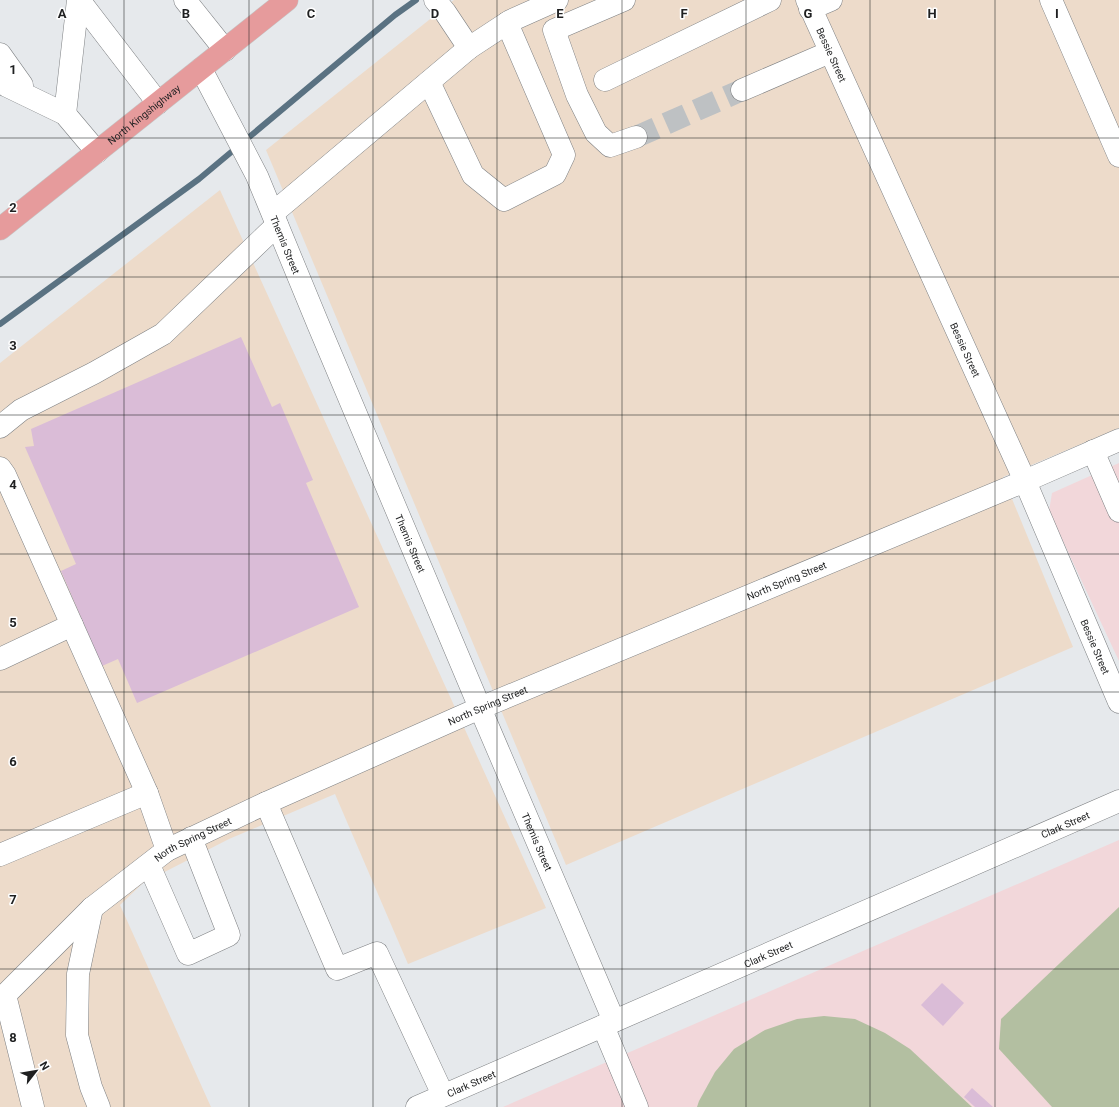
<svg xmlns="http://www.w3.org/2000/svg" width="1119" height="1107" font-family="Roboto,sans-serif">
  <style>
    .commercial { fill: #eddbca }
    .education { fill: #f2d7da }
    .green { fill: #b3bfa1 }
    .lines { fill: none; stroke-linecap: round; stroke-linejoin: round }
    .stream { stroke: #5a7282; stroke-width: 6 }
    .building { fill: #dabcd7 }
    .minor-tunnel { stroke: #bec1c3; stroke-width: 22; stroke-dasharray: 22 11; stroke-linecap: butt }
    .minor-casing { stroke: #7e8083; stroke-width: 23 }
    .major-casing { stroke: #c5c5c5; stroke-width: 23 }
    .minor { stroke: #fff; stroke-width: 22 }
    .major { stroke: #e69b9c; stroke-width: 22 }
    .grid { fill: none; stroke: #1f2021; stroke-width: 1; stroke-opacity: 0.55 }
    .labels { text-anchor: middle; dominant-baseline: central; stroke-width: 3; stroke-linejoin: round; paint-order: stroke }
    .street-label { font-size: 10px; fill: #1f2021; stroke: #fff }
    .grid-label { font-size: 13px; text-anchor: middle; font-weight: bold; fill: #1f2021; stroke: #fff; stroke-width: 3; stroke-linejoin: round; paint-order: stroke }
  </style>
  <rect width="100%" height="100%" fill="#e6e9ec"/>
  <!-- commercial -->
  <g class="commercial">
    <polygon points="454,0 1119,0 1119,428 1003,477 1073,647 566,865 266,150"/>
    <polygon points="220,190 546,908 408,964 335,794 229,839 143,883 120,905 211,1107 0,1107 0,363"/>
  </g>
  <!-- education -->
  <g class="education">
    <polygon points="1119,463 1119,661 1049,511 1052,493"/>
    <polygon points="1119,840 1119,1107 503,1107"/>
  </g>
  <!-- green -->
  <g class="green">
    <polygon points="1119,907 1119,1107 1052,1107 999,1049 1001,1019"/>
    <polygon points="824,1016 855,1019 885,1033 910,1049 972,1107 697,1107 699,1101 715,1072 734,1049 765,1030 797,1019"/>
  </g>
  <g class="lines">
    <!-- stream -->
    <polyline class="stream" points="0,324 199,179 395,15 416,0"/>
  </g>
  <!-- building -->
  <g class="building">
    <polygon points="241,337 272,407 280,403 313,480 306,483 359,607 137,703 118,659 102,666 61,571 76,564 25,447 34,446 31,429"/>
    <polygon points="942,983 964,1003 943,1026 921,1005"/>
    <polygon points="972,1088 993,1107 975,1107 964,1097"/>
  </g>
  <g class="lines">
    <!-- minor-tunnel -->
    <polyline class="minor-tunnel" points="636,137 742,90"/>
    <!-- minor casing -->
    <g class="minor-casing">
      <g id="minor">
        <polyline points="79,0 158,103"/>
        <polyline points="185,0 225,50"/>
        <polyline points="435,0 445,12 469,48"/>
        <polyline points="624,0 554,30 577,95 596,133 610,146 636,137"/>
        <path id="s1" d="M807,0l218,481 94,221"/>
        <polyline points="1051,0 1119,156"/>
        <polyline points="810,9 831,0"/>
        <polyline points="0,54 22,85 22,88"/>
        <path id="s2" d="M201,69l56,107 61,148 162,384 134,313"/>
        <polyline points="0,76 7,86 65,114 97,152"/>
        <polyline points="605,80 770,0"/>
        <polyline points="429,82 473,175 504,200 555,174 564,155 507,23"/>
        <polyline points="742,90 830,52"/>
        <polyline points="65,114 78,0"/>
        <polyline points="273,213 469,48 510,21 557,0"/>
        <polyline points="0,427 21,410 94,373 163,334 277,225"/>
        <polyline points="1093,451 1119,511"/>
        <polyline points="0,468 5,475 147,793 167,850"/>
        <polyline points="0,659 72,625"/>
        <polyline points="266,803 337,969 377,953 443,1095"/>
        <polyline points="0,855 147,793"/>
        <polyline points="149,865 188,954 229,935 191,838"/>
        <polyline points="92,908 78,974 77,1035 91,1087 99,1107"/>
        <polyline points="603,1026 637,1107"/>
        <path id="s3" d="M33,1107l-28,-112 87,-87 75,-58 99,-47 214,-95 545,-227 94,-41"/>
        <path id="s4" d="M417,1107l702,-306"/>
      </g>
    </g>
    <!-- major casing -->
    <g class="major-casing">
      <g id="major">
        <path id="s5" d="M0,229l287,-229"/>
      </g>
    </g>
    <!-- minor -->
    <use href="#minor" class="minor"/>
    <!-- major -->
    <use href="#major" class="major"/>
  </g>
  <!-- grid -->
  <path class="grid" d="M124,0v1107M249,0v1107M373,0v1107M497,0v1107M622,0v1107M746,0v1107M870,0v1107M995,0v1107M0,138h1119M0,277h1119M0,415h1119M0,554h1119M0,692h1119M0,830h1119M0,969h1119"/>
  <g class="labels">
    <!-- street labels -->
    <g class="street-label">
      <text stroke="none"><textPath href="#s1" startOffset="60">Bessie Street</textPath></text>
      <text stroke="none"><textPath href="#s5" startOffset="184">North Kingshighway</textPath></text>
      <text stroke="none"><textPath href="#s2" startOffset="195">Themis Street</textPath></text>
      <text stroke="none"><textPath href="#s1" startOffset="384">Bessie Street</textPath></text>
      <text stroke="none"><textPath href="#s2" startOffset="519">Themis Street</textPath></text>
      <text stroke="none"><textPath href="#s3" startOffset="1009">North Spring Street</textPath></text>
      <text stroke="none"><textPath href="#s1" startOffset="708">Bessie Street</textPath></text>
      <text stroke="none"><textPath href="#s3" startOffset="685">North Spring Street</textPath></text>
      <text stroke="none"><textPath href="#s4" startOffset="707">Clark Street</textPath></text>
      <text stroke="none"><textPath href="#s3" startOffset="361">North Spring Street</textPath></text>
      <text stroke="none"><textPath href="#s2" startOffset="843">Themis Street</textPath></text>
      <text stroke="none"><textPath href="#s4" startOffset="383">Clark Street</textPath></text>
      <text stroke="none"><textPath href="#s4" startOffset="59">Clark Street</textPath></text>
    </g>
  </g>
  <g class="grid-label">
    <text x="62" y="18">A</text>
    <text x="186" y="18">B</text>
    <text x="311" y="18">C</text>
    <text x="435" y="18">D</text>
    <text x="560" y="18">E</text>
    <text x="684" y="18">F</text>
    <text x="808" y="18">G</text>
    <text x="932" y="18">H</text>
    <text x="1057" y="18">I</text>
    <text x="13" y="74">1</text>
    <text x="13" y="212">2</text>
    <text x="13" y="350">3</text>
    <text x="13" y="489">4</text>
    <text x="13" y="627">5</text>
    <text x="13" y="766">6</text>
    <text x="13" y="904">7</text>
    <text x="13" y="1042">8</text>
  </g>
  <!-- north arrow -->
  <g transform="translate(36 1071) rotate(59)" stroke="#ffffff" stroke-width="3" paint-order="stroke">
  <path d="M0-3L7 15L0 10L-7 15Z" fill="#1f2021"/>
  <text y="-6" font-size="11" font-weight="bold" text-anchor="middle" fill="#1f2021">N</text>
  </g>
</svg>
